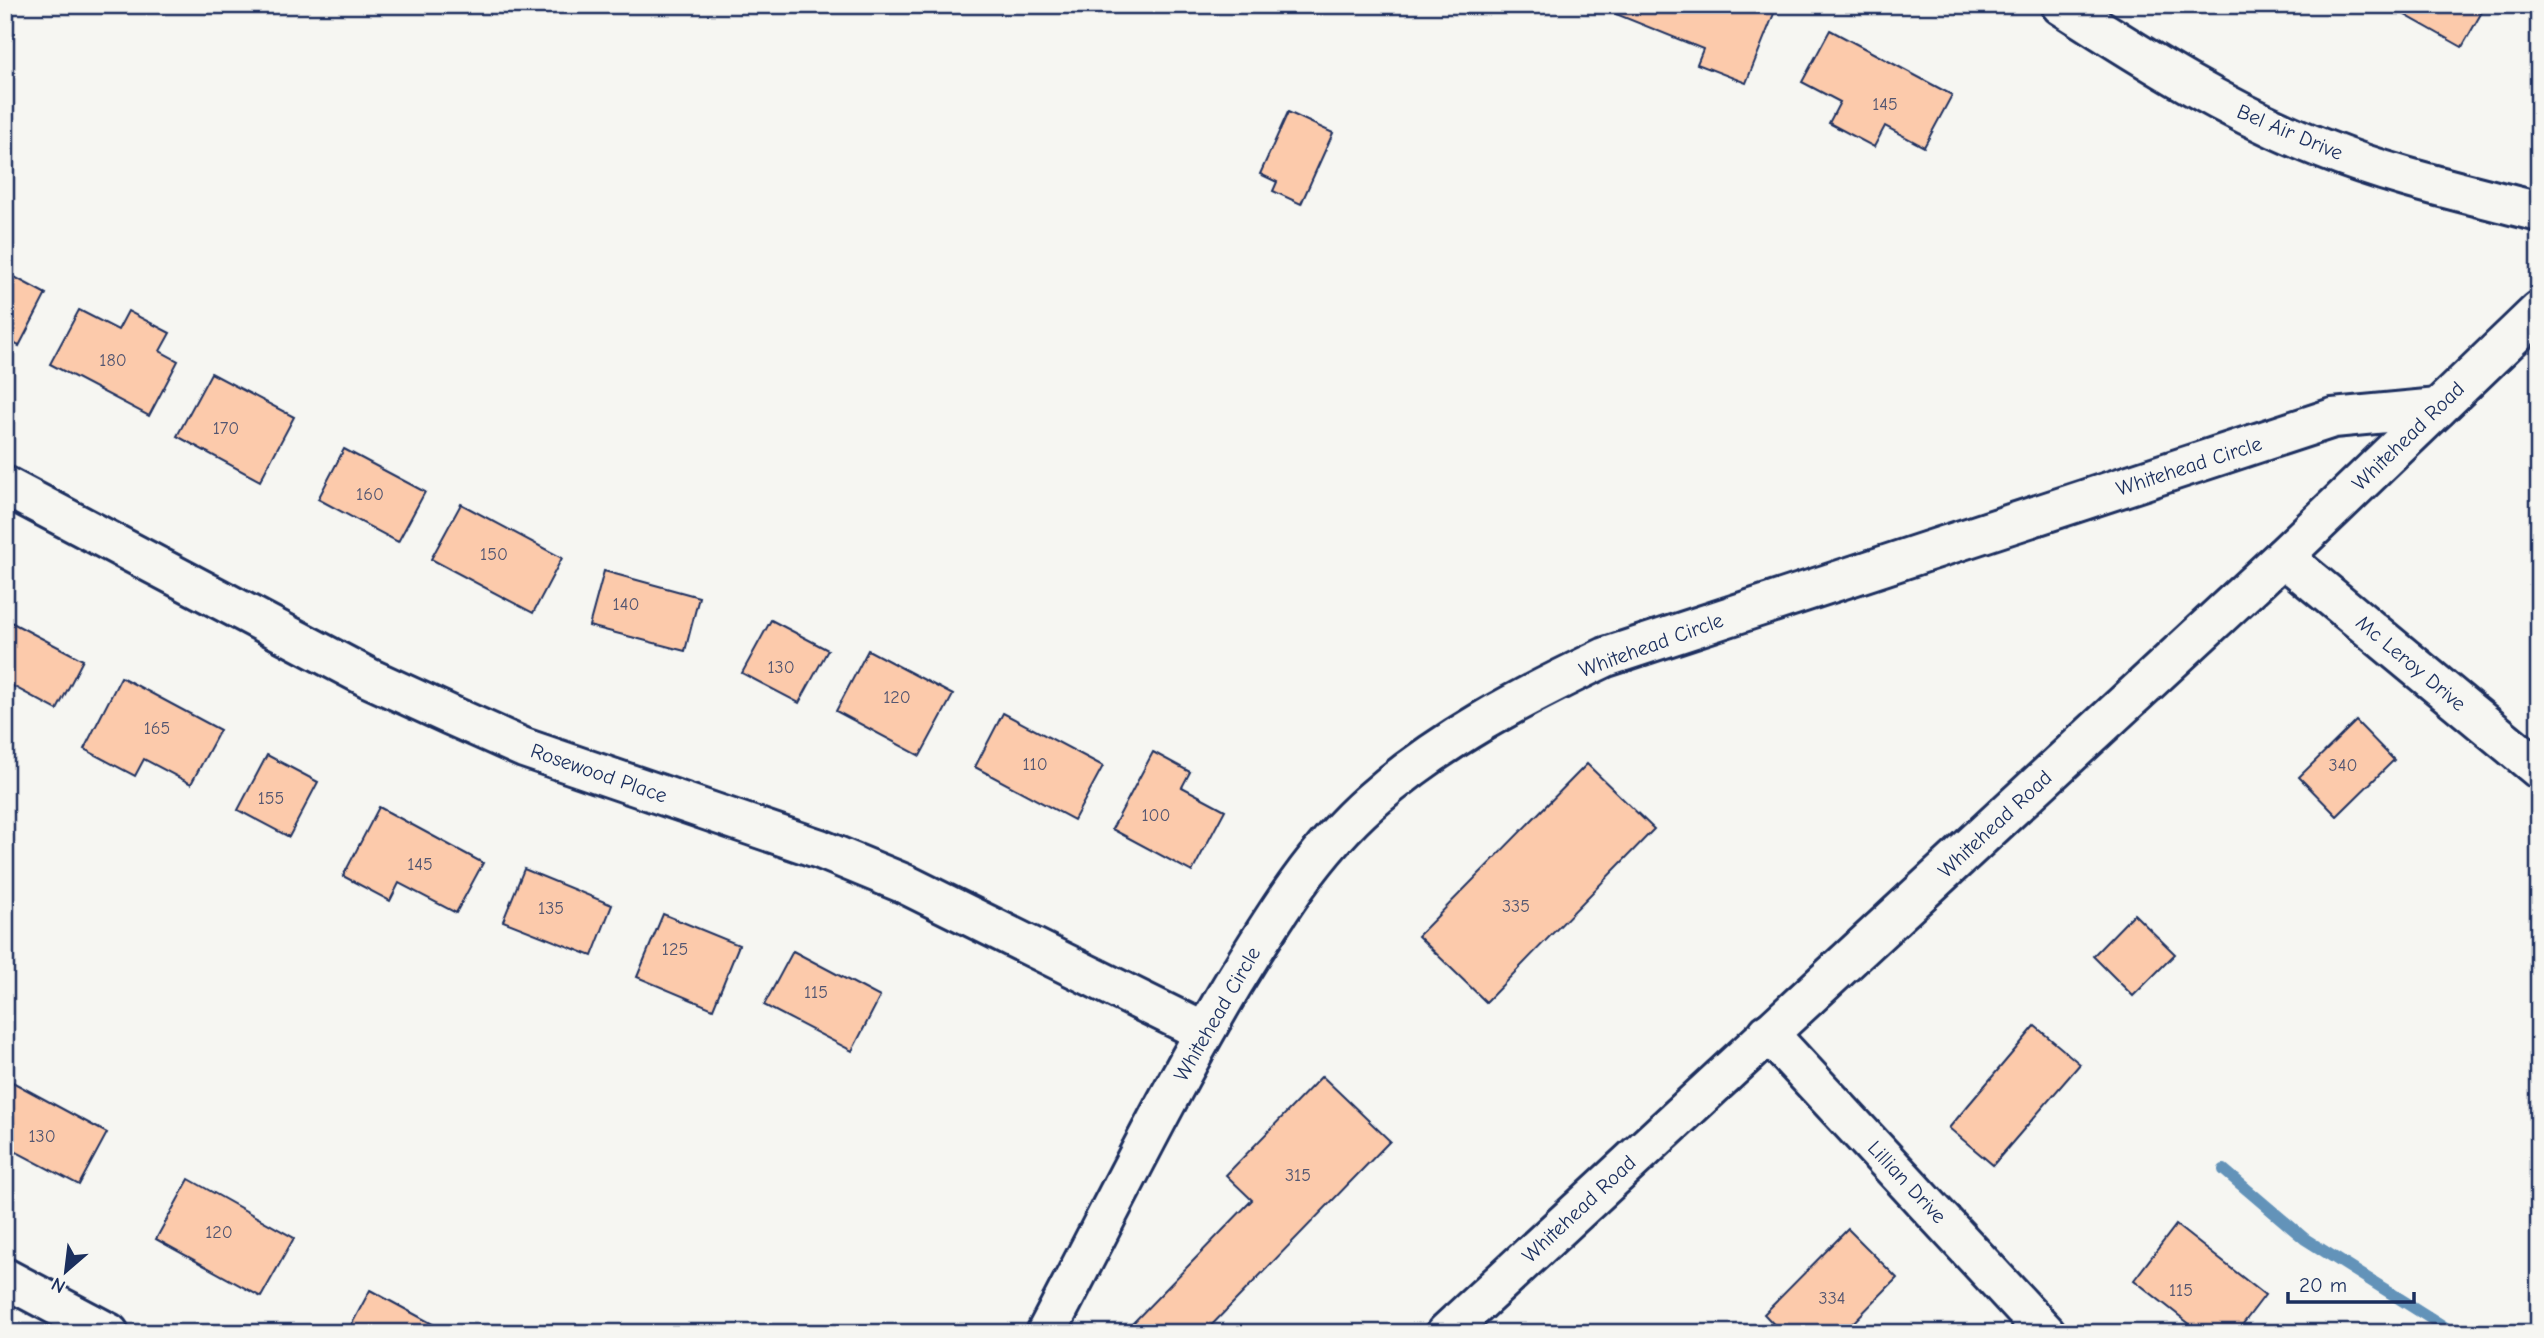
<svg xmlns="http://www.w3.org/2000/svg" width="2544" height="1338" font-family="'Comic Neue',sans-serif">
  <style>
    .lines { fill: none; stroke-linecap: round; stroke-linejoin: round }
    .stream { stroke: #6493b9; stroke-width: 12 }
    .building { fill: #fccaab; stroke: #1b2f5e; stroke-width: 2 }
    .street-casing { stroke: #1b2f5e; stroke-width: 44 }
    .secondary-casing { stroke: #1b2f5e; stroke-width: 44 }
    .street { stroke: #f6f6f2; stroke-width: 38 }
    .secondary { stroke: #f6f6f2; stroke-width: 38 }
    .labels { text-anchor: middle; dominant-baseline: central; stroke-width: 7; stroke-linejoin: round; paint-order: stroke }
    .number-label { font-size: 18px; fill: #535671 }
    .street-label { font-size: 21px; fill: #1b2f5e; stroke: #f6f6f2 }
  </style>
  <rect width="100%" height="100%" fill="#f6f6f2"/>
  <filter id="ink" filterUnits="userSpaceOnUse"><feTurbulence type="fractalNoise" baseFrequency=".0143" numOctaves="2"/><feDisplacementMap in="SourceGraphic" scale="14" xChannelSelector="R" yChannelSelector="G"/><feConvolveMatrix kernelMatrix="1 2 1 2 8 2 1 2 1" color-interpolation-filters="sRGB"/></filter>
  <g filter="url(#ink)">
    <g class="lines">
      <!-- stream -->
      <polyline class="stream" points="2224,1170 2305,1239 2454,1333"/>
    </g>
    <!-- building -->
    <g class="building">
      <polygon points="1619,5 1775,5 1777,6 1746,83 1697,64 1703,49 1616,14"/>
      <polygon points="2404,5 2486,5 2462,47 2400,12"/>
      <polygon points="1830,30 1952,95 1924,147 1885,126 1874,147 1829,123 1840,102 1802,82"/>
      <polygon points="1288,112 1333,133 1301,204 1273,191 1277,182 1260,174"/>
      <polygon points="5,272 46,294 19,346 5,338"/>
      <polygon points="79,310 118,330 128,311 170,333 160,351 178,361 149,416 50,364"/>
      <polygon points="211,373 294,417 260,481 177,436"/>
      <polygon points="344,449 425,492 398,542 318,499"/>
      <polygon points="461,504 562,558 533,613 431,559"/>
      <polygon points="604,571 699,597 685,651 589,626"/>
      <polygon points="5,619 83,660 57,710 5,682"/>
      <polygon points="771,620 828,650 799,703 742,673"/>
      <polygon points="868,650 953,695 920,756 836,711"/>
      <polygon points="121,677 220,730 191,784 144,759 135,776 84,749"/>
      <polygon points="1003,713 1103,766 1074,820 975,767"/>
      <polygon points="2356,721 2394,760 2337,816 2299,777"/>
      <polygon points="1153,752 1190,772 1182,787 1225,810 1192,872 1112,829"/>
      <polygon points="267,755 318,782 289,837 238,810"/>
      <polygon points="1587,764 1654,829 1486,1002 1418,936"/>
      <polygon points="379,807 483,863 456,913 399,883 390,901 343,876"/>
      <polygon points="524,869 612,905 592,956 503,921"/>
      <polygon points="663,914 739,945 713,1009 637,977"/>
      <polygon points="2134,914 2175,954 2133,996 2093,956"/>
      <polygon points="793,951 880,997 852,1051 764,1005"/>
      <polygon points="2035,1026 2080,1064 1993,1165 1949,1128"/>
      <polygon points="1322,1076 1390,1141 1204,1333 1139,1333 1131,1325 1252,1200 1226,1175"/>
      <polygon points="5,1078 107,1133 79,1185 5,1146"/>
      <polygon points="189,1179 294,1238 261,1297 156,1239"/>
      <polygon points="2176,1225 2265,1295 2236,1333 2201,1333 2134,1280"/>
      <polygon points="1848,1229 1897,1278 1843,1333 1782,1333 1764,1314"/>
      <polygon points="370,1290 449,1333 347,1333"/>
    </g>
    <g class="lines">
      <!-- street casing -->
      <g class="street-casing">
        <g id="street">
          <path d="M2061,5c84,54 169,108 262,144 69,28 144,44 216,63"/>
          <polyline points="5,486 369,678 450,715 524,748 820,849 905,884 1204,1032"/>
          <polyline points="2283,557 2539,769"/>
          <polyline points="1768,1033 2046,1333"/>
          <polyline points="5,1278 109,1333"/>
          <path d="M1046,1333c62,-117 120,-237 188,-351 40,-65 79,-130 137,-181 70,-62 151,-104 235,-144l727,-239 105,-10"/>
        </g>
      </g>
      <!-- secondary casing -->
      <g class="secondary-casing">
        <polyline id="secondary" points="1446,1333 2283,557 2539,311"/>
      </g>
      <!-- street -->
      <use href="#street" class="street"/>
      <!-- secondary -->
      <use href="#secondary" class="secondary"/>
    </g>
  </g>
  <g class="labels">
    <!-- number labels -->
    <g class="number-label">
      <text x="1885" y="104">145</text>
      <text x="113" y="360">180</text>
      <text x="226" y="428">170</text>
      <text x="370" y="494">160</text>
      <text x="494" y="554">150</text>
      <text x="626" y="604">140</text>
      <text x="781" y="667">130</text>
      <text x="897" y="697">120</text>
      <text x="157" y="728">165</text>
      <text x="1035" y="764">110</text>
      <text x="2343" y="765">340</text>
      <text x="271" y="798">155</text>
      <text x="1156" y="815">100</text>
      <text x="420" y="864">145</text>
      <text x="1516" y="906">335</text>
      <text x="551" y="908">135</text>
      <text x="675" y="949">125</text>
      <text x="816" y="992">115</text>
      <text x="42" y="1136">130</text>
      <text x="1298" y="1175">315</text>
      <text x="219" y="1232">120</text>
      <text x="2181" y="1290">115</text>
      <text x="1832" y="1298">334</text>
    </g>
    <!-- street labels -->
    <g class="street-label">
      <text transform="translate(2290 132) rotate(23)">Bel Air Drive</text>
      <text transform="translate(2408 436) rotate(-44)">Whitehead Road</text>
      <text transform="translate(2189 466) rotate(-18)">Whitehead Circle</text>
      <text transform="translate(1651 645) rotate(-20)">Whitehead Circle</text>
      <text transform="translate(2411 663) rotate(40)">Mc Leroy Drive</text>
      <text transform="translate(599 773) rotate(19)">Rosewood Place</text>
      <text transform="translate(1995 824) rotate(-43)">Whitehead Road</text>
      <text transform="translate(1217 1014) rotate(-60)">Whitehead Circle</text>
      <text transform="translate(1907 1182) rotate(47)">Lillian Drive</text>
      <text transform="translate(1579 1209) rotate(-43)">Whitehead Road</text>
    </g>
  </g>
  <!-- margin -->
  <rect width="2544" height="1338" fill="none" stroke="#f6f6f2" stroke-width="28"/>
  <rect x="14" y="14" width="2516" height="1310" fill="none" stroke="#1b2f5e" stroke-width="2.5" filter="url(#ink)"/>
  <!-- north arrow -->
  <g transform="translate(66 1271) rotate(208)" stroke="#f6f6f2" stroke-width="5" paint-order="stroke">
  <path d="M0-5L12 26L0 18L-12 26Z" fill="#1b2f5e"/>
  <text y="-10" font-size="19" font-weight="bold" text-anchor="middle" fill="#1b2f5e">N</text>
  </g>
  <!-- scale -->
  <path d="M2288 1292v10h126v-10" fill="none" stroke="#1b2f5e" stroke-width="3.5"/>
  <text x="2299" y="1292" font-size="21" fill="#1b2f5e" stroke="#f6f6f2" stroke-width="5" paint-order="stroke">20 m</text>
</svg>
